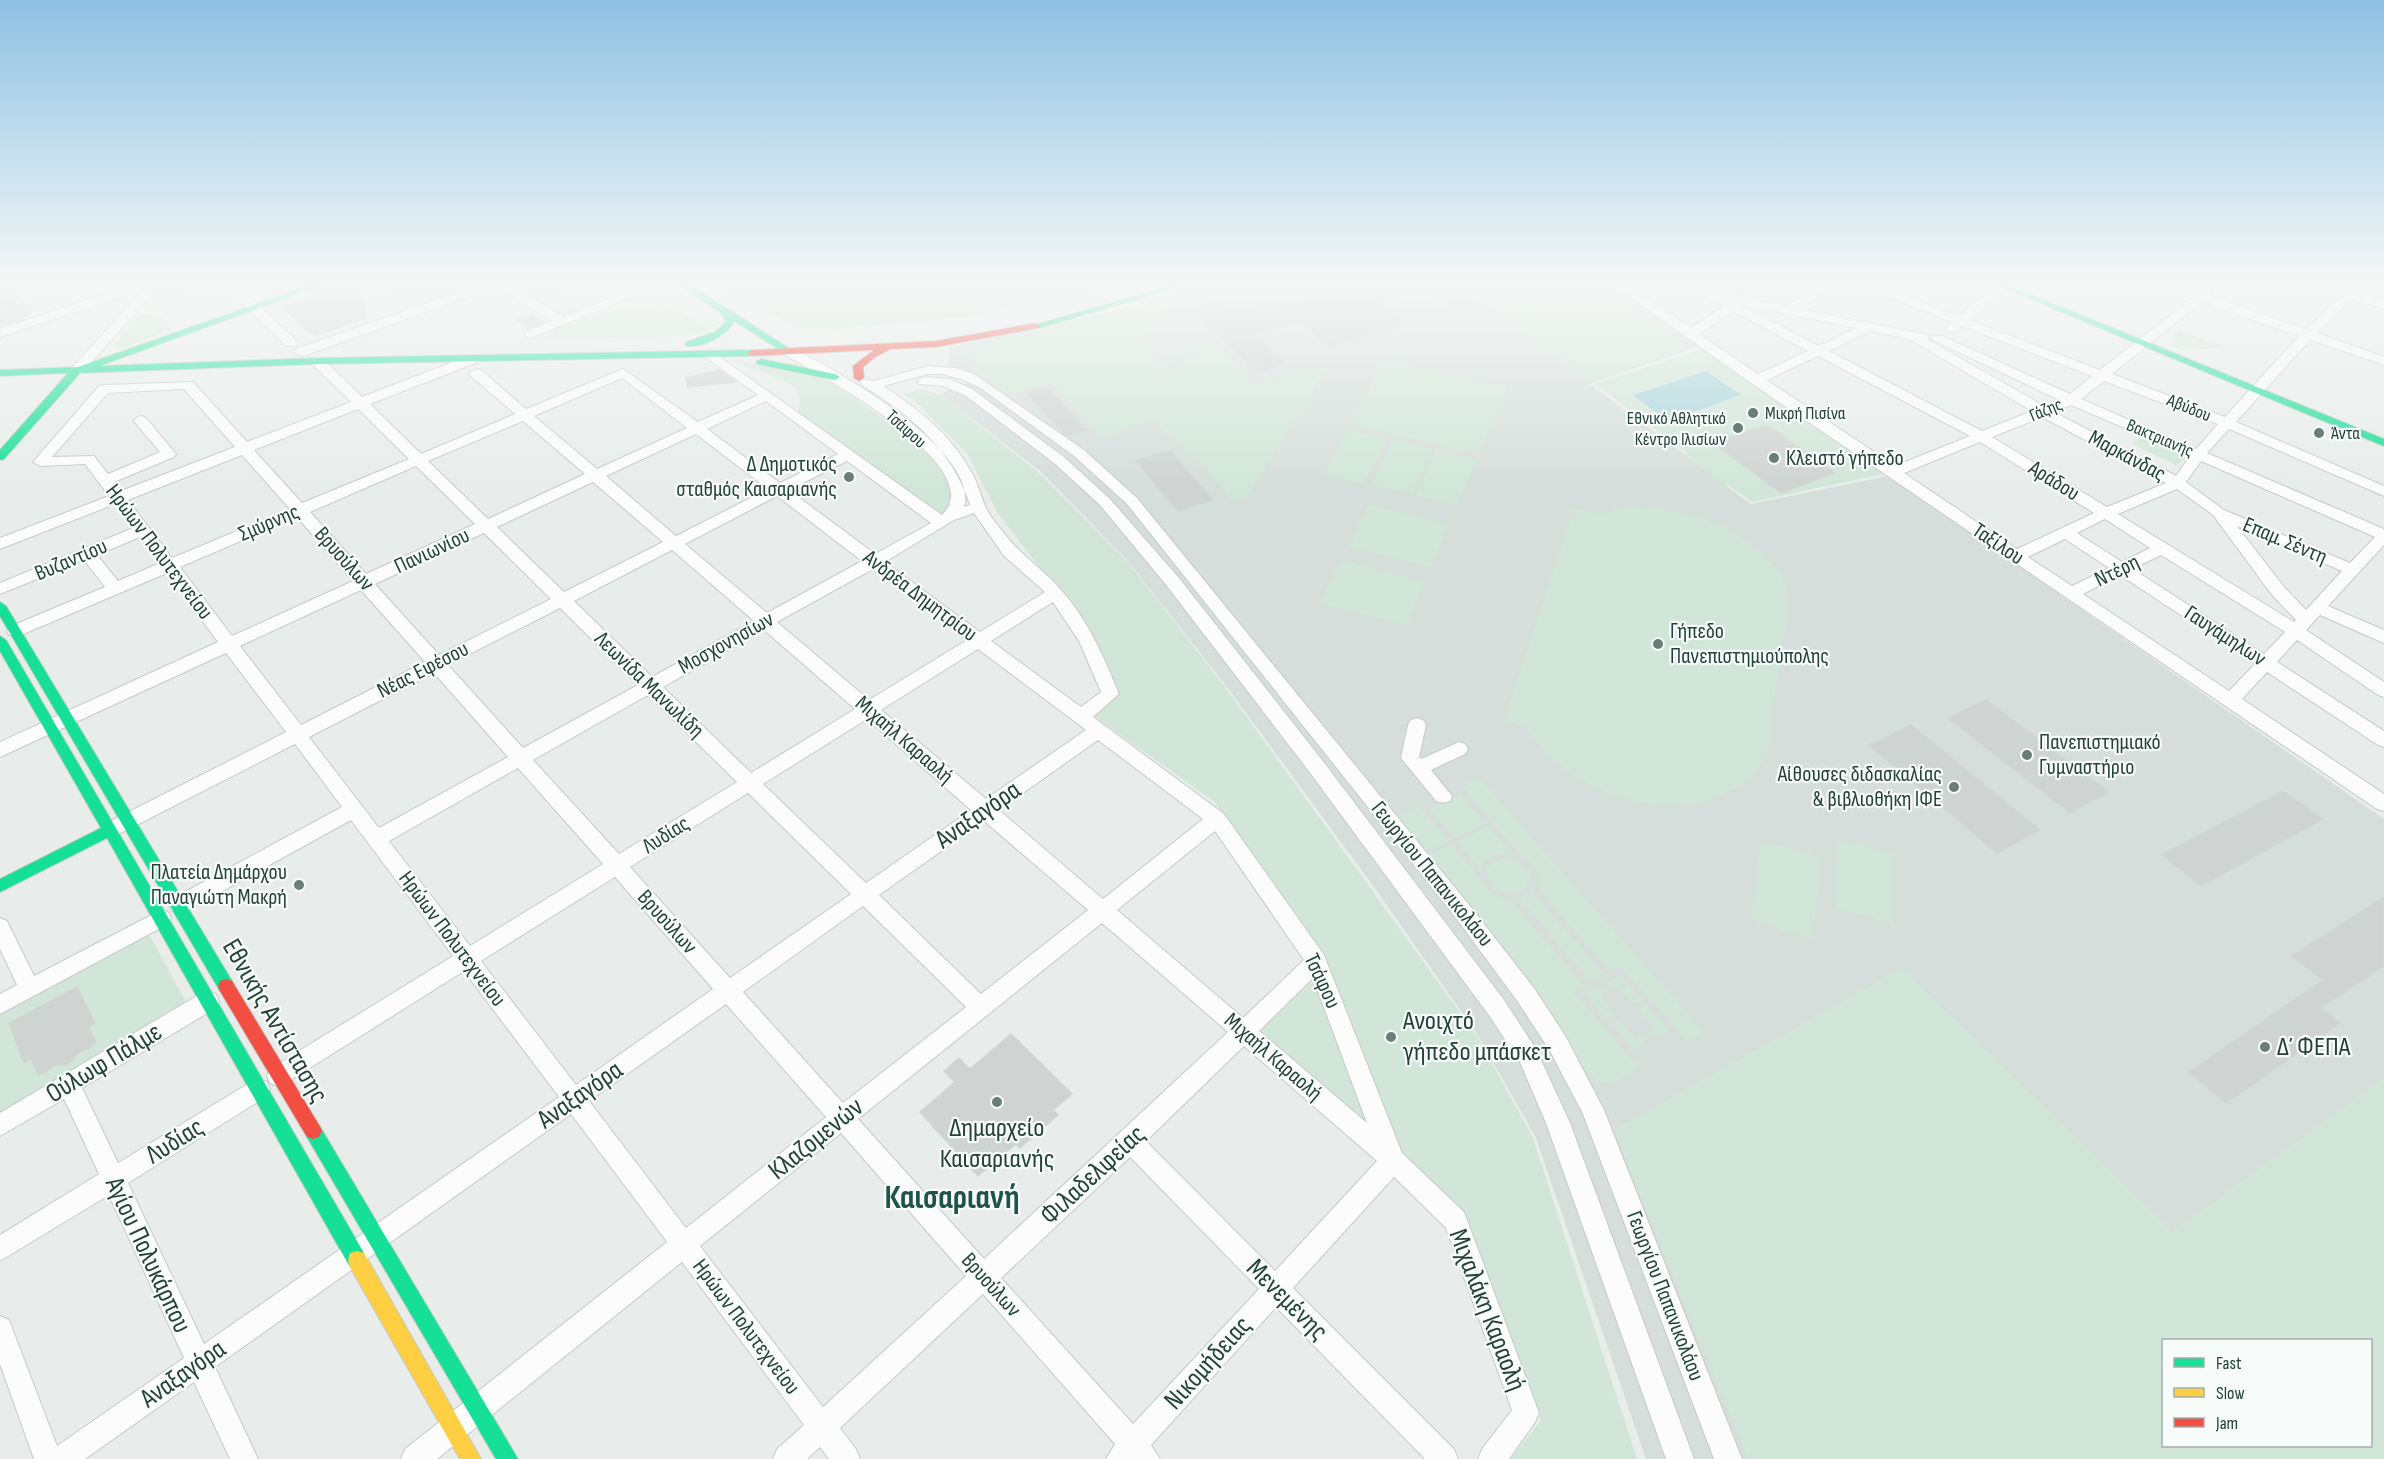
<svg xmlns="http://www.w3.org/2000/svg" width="2384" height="1459" font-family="'Sofia Sans Condensed',sans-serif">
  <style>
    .built { fill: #d6dedb; fill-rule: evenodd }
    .green { fill: #d1e6d8; fill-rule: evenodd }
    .water { fill: #a9d4db }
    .building { fill: #cfd4d2; stroke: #d1d6d4; stroke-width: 1.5 }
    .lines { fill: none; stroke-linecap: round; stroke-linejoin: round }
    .street-casing { stroke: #c5cac8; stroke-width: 2 }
    .fast-casing { stroke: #c3cbc8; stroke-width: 2 }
    .slow-casing { stroke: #c3cbc8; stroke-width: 2 }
    .jam-casing { stroke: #c3cbc8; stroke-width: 2 }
    .street { fill: #fcfcfc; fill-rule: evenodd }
    .fast { fill: #16e098; fill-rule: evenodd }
    .slow { fill: #ffcf43; fill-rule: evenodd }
    .jam { fill: #f24e42; fill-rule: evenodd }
    .poi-dot { fill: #697e78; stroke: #f7fbf9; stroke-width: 2 }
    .labels { text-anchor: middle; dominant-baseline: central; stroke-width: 4.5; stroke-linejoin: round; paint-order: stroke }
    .far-street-label { font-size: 18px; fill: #24423a; stroke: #f7fbf9 }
    .far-poi-label { font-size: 18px; fill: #24423a; stroke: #f7fbf9; text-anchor: start }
    .street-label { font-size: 22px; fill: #24423a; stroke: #f7fbf9 }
    .poi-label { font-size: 22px; fill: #24423a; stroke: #f7fbf9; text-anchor: start }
    .near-street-label { font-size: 27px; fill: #24423a; stroke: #f7fbf9 }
    .near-poi-label { font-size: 27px; fill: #24423a; stroke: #f7fbf9; text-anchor: start }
    .near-district-label { font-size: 33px; font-weight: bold; fill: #1f5548; stroke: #f7fbf9 }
  </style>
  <rect width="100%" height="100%" fill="#e8edeb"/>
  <!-- built -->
  <path class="built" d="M1208,282h398l94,64 -110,38 161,120 137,-28 496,343v640h-738l-110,-321 -59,-104 -103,-147 -144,-196 -102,-130 -88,-90 -100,-77 30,-12 -23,-10 3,-25 169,-37zM2164,1340h206v106h-206z"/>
  <!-- green -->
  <g class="green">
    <polygon points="168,282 194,282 169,308 142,309"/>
    <polygon points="409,282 488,282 410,310 387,290"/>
    <polygon points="709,282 1132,282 1068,297 966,317 835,329 799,328"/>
    <polygon points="1218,282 1260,282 1162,310 1171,320 1147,327 1151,332 1136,336 1168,373 1182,362 1198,356 1189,348 1212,341 1255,385 1326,367 1249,495 1232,501 1209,472 1153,420 1101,437 1052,383 1017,391 1022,404 982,376 967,360 974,347 997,338 1129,309"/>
    <polygon points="1456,282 1596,282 1688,348 1593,381"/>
    <polygon points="550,284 586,307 563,317 527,293"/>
    <polygon points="664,301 701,323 717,318 721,324 703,333 680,336 566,339 546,337 555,329 627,304 642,308"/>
    <polygon points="144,314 165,317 164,321 171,330 127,347 114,346 134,317"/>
    <polygon points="2180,330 2227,348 2182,350 2168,345 2176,340 2173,335"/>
    <polygon points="1703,349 1887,473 1752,502 1727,484 1724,485 1686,455 1688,454 1595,384"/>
    <path d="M732,360c28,5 59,7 86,17 23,8 117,77 128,97 9,15 8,34 -8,44l-141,-104 3,-12 -3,-15z"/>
    <polygon points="1384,362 1507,388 1480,453 1350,425"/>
    <polygon points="922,389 941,395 1038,472 1128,562 1228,691 1477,1036 1533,1138 1637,1459 1510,1459 1541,1420 1463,1217 1258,1033 1327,967 1215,802 1092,715 1115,694 1092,636 997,512 968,455 912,398 903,395"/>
    <polygon points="1347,430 1387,439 1364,484 1323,474"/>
    <polygon points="2148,433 2192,454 2176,465 2132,444"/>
    <polygon points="1393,440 1433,449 1412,495 1371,485"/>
    <polygon points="1436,450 1477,459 1457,505 1415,496"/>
    <polygon points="1369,505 1449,524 1431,567 1349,547"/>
    <path d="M1649,507c44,6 85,18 117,51 4,4 10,8 13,13 7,12 7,27 8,41 -5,33 -10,66 -15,99 -2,17 -3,39 -11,54 -5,12 -20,20 -31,26 -69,37 -164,-2 -205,-64l-21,-6 70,-213 25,6 20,-6z"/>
    <polygon points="1342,560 1425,582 1406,625 1320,603"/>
    <polygon points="1478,777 1704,1032 1687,1041 1621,967 1610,971 1538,888 1538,872 1534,866 1517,852 1462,787"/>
    <polygon points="1460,795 1486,824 1454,838 1429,809"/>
    <polygon points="1419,806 1448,841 1426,851 1397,816"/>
    <path d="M1489,827l23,27c-14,-1 -26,0 -32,14l-23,-27z"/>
    <polygon points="1837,839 1893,853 1893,924 1835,908"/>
    <polygon points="1762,840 1821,857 1812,939 1751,920"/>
    <path d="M1451,844l42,51 18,6 73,85 -11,6 66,76c-23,14 -33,24 -55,2l-38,-66 -26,-35 -92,-114z"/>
    <path d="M1500,859c15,-1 29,6 29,22l-4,8 -15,4c-14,-3 -26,-11 -22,-26z"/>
    <polygon points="1533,893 1603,973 1589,980 1519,898"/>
    <polygon points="147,931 190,1009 0,1119 0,1011"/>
    <path d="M1902,968l270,264 212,-154v381h-636l-134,-329zM2164,1340h206v106h-206z"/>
    <polygon points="1620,975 1642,1000 1634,1004 1618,987 1614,989 1607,982"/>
    <polygon points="1599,987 1605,994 1600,996 1615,1014 1606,1019 1585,993"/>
    <polygon points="1647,1005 1669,1031 1656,1038 1650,1031 1654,1028 1638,1010"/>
    <polygon points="1620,1020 1635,1038 1640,1036 1646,1043 1633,1050 1611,1024"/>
  </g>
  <!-- water -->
  <polygon class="water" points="1706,371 1741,395 1668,421 1633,395"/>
  <!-- building -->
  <g class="building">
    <polygon points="263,282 305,282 276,292"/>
    <polygon points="337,282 382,282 361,294 367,317 315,336 281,307 333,288"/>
    <polygon points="1360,282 1449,282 1482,306 1460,312 1426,287 1378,300 1408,324 1329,347 1299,321 1254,334 1285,364 1257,372 1194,312 1223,304 1236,316"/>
    <polygon points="14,291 32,310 24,319 0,326 0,295"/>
    <polygon points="532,314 544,322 528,328 517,320"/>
    <polygon points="720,370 736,382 688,387 686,378"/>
    <polygon points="1047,387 1086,430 1067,436 1027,393"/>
    <polygon points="1767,425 1835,473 1781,493 1713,443"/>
    <polygon points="1170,451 1213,500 1178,511 1136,461"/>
    <polygon points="1986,700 2109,792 2070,813 1948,718"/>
    <polygon points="1911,725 2040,830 1997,853 1869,745"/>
    <polygon points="2283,791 2323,819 2201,886 2162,855"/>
    <polygon points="2384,897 2384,966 2321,1008 2340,1023 2226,1103 2189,1072 2323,980 2292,956"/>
    <polygon points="77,987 95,1023 89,1027 96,1042 88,1049 79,1052 72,1061 65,1065 55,1065 45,1073 43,1072 38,1075 31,1059 24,1063 9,1023"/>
    <polygon points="1011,1034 1072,1094 1053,1110 1058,1115 1020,1148 1016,1144 978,1176 920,1112 955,1082 944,1071 959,1058 970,1069"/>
  </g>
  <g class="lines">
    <!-- street casing -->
    <g class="street-casing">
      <g id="street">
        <polygon points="0,282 10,282 0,287"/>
        <polygon points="89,282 102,282 111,291 140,282 163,282 81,374 76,375 69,371 144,289 0,337 0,329 101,295"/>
        <polygon points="220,282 233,282 296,340 298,343 296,346 286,346"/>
        <polygon points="487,282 505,282 563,317 653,282 669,282 531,338 526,337 525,334 526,331 552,321 496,287 306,355 301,356 294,352 296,349"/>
        <path d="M1609,282h14l68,46 33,-22 -18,-9 -57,-12 -2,-3h22l71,14 22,-14h14l-24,17 35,7 38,-24h14l-39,27 128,26v5l116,66 15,-6 -128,-61 1,-3h10l128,58 22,-18 -130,-50 -5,5h-10l-1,-3 5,-6 -100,-40h16l92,34 43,-34h13l-46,38 131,50 92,-72 -38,-13 -2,-3h17l30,10 8,-4 4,1 2,3 -3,4 96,33 37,-34 -30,-10 -2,-3h17l21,7 8,-7h13l-10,11 24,8v8l-31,-10 -36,34 67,24v8l-74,-25 -74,82 148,64v10l-155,-67 -22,24 177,76v16l-56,61 56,24v13l-64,-28 -14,15 78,52v15l-6,-2 -81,-55 -20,22 107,69v16l-6,-2 -111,-73 -25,27 142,95v17l-7,-2 -626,-426zM2202,302l97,34 -74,81 -113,-43zM1744,305l112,23 -37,18 -77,-40zM1733,311l75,40 -50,23 -59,-40zM1871,331l38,8 123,72 -50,20 -153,-80zM1818,356l152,80 -75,30 -128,-86zM2104,381l114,43 -22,25 -115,-50zM2071,405l119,51 -14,20 -122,-64zM2042,417l124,66 -59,24 -115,-70zM1980,442l114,71 -77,36 -113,-76zM2201,461l174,76 -25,26 -126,-53 -38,-28zM2177,489l36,26 59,80 24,25 -2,2 -176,-108zM2105,519l45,29 -28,14 -45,-29zM2237,526l105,45 -36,39 -22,-23zM2065,539l44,29 -37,18 -44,-29zM2161,555l124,77 -21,22 -131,-85zM2120,575l135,89 -26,27 -146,-97z"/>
        <path d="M788,347c11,3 22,11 33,16 36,20 159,94 143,144l6,-2c-18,-56 -60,-90 -108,-120l-2,-3 2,-3 12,2 54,-15 28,2 18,6 110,76 53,48 333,408 64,82 32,49 38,73 138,349h-28l-131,-345 -33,-63 -32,-49 -62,-84 -329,-414 -53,-48 -92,-67 -18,-9 -22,-6h-14l-45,12c33,21 66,47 86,82 8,12 11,25 16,38 4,9 12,18 18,26 17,23 40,37 58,58 27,30 43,67 58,104l-26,23 131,97 100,141 78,198 62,59 75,201 -4,9 -26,37h-31l4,-10 30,-39 -66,-182 -52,-51 -101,111 161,161 4,10h-33l-149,-152 -125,138 9,14h-54l9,-15 -132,-150 -143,134 16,21 4,10h-31l-9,-12 -13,12h-34l4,-10 27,-24 -122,-163 -245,197h-36l4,-10 262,-207 -96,-128 -356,253 43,92h-28l-36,-77 -109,77h-51l-34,-95v-48l9,4 48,126 127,-88 -75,-163 -109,66v-26l99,-61 -35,-75 -64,37v-23l200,-119 8,-2 8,2 3,7 -3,7 -134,80 36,75 133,-81 8,-3 8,3 3,7 -3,7 -139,87 76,161 355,-247 -95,-126 -178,112 -8,3 -8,-3 -3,-7 3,-7 183,-113 -102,-136 -165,91 -7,2 -7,-2 -3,-6 3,-6 170,-92 -47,-63 -170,87 -7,3 -7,-3 -3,-5 3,-5 175,-89 -60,-79 -226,104v-15l218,-100 -51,-69 -146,62h-12l-2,-4 2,-4 96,-40 -21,-27 -84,34v-11l133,-55 -18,-24 -115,45v-11l109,-42 -24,-32 -45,2 -7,-4 66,-76 5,-1 89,-3 54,60 104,-40 -39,-38 -2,-3 7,-4 5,1 40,39 106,-41h10l2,3 -2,3 -108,42 51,50 94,-40 -44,-38 -2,-3 7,-4 5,1 45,39 97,-40 75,53 60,-27 -53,-38 -2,-3 2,-3 5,-1 232,165c51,-48 -128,-144 -159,-161l-2,-3zM622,378l65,50 -90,41 -63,-53zM184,389l51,58 -114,44 -7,-9 60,-25 2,-3 -31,-37 -5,-1 -7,4 27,32 -52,22 -14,-18 -42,1 56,-64zM766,401l72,53 -58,29 -73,-54zM358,409l51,50 -107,44 -48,-53zM523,421l62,53 -97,45 -60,-58zM696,434l72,55 -92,47 -70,-60zM242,455l48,54 -118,49 -44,-58zM847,461l84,62 -56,31 -86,-64zM416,466l59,58 -109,50 -56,-62zM593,482l70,60 -99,50 -67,-65zM777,496l85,65 -95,52 -82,-69zM974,513l30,43 41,36 -65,40 -95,-70 69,-42zM297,517l56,64 -121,55 -52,-69zM484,533l67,66 -112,56 -64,-71zM140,537l20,26 -42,18 -21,-26zM672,550l82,71 -102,56 -78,-76zM873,569l94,71 -98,60 -92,-78zM361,590l64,72 -124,63 -61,-79zM1053,602l26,39 22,51 -20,15 -90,-66zM560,608l78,77 -115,63 -75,-83zM764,630l91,79 -104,64 -88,-86zM978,649l108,81 -100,69 -105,-89zM434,673l74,84 -129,71 -70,-91zM648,695l89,87 -118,72 -86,-94zM867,719l104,91 -105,73 -103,-99zM1098,740l105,79 -100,80 -104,-89zM518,768l85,96 -133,82 -81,-105zM748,793l103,101 -121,84 -100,-111zM984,821l104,89 -107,84 -102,-99zM1215,831l89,129 -61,58 -126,-108zM615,877l98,112 -137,96 -95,-124zM863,906l103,101 -123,96 -100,-111zM1102,923l126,109 -244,227 -126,-140zM1313,978l54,145 -108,-92zM726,1004l100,113 -140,111 -97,-127zM1244,1046l133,115 -102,110 -129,-130zM841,1133l125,143 -143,131 -123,-161zM1130,1157l129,132 -126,135 -132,-146z"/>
        <polygon points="924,377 950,379 972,389 1064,457 1110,499 1179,578 1322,760 1504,1000 1536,1049 1570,1123 1694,1459 1666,1459 1546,1123 1520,1062 1488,1014 1308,770 1167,586 1100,505 1054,463 966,396 943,386 919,384 917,381"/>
        <polygon points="1417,718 1423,720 1426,725 1419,757 1421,759 1459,742 1465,744 1468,749 1465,754 1431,770 1452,796 1450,801 1443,803 1436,801 1401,758 1408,725 1411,720"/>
        <polygon points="161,910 168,912 171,918 168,924 0,1014 0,994 17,985 0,949 0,918 7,921 34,976"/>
      </g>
    </g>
    <!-- fast casing -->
    <g class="fast-casing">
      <g id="fast">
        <polygon points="318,282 331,282 99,366 317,358 752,350 757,353 752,356 317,364 80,373 4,459 0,460 0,450 68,373 0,376 0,370 78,367"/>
        <path d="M675,282h11l107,69 -8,2 -51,-32c-7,15 -32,27 -48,25v-4l29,-10 10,-10 -4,-9z"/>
        <polygon points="1183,282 1197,282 1039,328 1031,326"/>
        <polygon points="1989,282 2001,282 2384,439 2384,446"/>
        <polygon points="761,359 835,374 840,377 835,380 757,364 756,362"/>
        <polygon points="0,602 6,606 232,981 234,986 232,991 226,993 220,991 0,616"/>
        <polygon points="0,636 6,640 364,1253 366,1260 364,1267 357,1269 350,1267 107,838 0,892 0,879 101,828 0,651"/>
        <polygon points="313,1123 319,1125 518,1459 496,1459 307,1137 304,1131 307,1125"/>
      </g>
    </g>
    <!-- slow casing -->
    <g class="slow-casing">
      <polygon id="slow" points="357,1251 364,1253 481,1459 460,1459 350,1267 348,1260 350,1253"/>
    </g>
    <!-- jam casing -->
    <g class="jam-casing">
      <g id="jam">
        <polygon points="1036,323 1041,326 1039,328 936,347 891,349 875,357 863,367 864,378 859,381 854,378 853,366 874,350 752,356 747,353 752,350 936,341"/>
        <polygon points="226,979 232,981 319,1125 322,1131 319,1137 313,1139 307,1137 220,991 218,986 220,981"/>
      </g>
    </g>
    <!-- street -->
    <use href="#street" class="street"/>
    <!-- fast -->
    <use href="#fast" class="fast"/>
    <!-- slow -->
    <use href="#slow" class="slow"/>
    <!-- jam -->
    <use href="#jam" class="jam"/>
  </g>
  <!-- sky -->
  <linearGradient id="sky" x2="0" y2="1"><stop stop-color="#8fc1e3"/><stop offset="0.58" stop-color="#f5f7f6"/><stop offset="1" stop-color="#f5f7f6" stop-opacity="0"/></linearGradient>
  <rect width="2384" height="486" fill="url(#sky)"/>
  <!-- markers -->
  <g class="poi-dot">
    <circle cx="1753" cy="413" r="6"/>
    <circle cx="1738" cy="428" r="6"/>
    <circle cx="2319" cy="433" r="6"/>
    <circle cx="1774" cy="458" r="6"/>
    <circle cx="849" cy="477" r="6"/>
    <circle cx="1658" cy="644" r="6"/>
    <circle cx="2027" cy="755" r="6"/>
    <circle cx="1954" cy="787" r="6"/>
    <circle cx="299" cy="885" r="6"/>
    <circle cx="1391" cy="1037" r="6"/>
    <circle cx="2265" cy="1047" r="6"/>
    <circle cx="997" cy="1102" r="6"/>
  </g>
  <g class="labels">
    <!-- far-street labels -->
    <g class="far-street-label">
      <text transform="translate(2189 408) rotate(22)">Αβύδου</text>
      <text transform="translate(2046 410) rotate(-23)">Γάζης</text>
      <text transform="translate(906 429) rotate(42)">Τσάφου</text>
      <text transform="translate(2160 438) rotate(23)">Βακτριανής</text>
    </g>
    <!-- far-poi labels -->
    <g class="far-poi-label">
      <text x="1765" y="413">Μικρή Πισίνα</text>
      <text x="1726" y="418" text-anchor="end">Εθνικό Αθλητικό<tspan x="1726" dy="21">Κέντρο Ιλισίων</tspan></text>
      <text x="2331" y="433">Άντα</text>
    </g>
    <!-- street labels -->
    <g class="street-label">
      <text transform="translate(2127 456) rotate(28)">Μαρκάνδας</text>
      <text transform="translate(2054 481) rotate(32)">Αράδου</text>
      <text transform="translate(269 523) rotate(-23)">Σμύρνης</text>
      <text transform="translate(2285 541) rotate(23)">Επαμ. Σέντη</text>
      <text transform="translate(1998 544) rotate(34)">Ταξίλου</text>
      <text transform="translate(432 551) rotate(-25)">Πανιωνίου</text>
      <text transform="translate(159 552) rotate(53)">Ηρώων Πολυτεχνείου</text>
      <text transform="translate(344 559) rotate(48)">Βρυούλων</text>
      <text transform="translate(71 560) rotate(-23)">Βυζαντίου</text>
      <text transform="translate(2117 571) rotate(-26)">Ντέρη</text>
      <text transform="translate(920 596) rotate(37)">Ανδρέα Δημητρίου</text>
      <text transform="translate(2225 636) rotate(33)">Γαυγάμηλων</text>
      <text transform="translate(726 643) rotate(-29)">Μοσχονησίων</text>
      <text transform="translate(423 670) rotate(-27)">Νέας Εφέσου</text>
      <text transform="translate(649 685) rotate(44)">Λεωνίδα Μανωλίδη</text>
      <text transform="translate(904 740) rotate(41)">Μιχαήλ Καραολή</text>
      <text transform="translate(666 835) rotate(-32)">Λυδίας</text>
      <text transform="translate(1432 874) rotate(51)">Γεωργίου Παπανικολάου</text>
      <text transform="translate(667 922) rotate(48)">Βρυούλων</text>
      <text transform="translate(452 939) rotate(53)">Ηρώων Πολυτεχνείου</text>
      <text transform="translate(1322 981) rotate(65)">Τσάφου</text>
      <text transform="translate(1273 1057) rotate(41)">Μιχαήλ Καραολή</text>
      <text transform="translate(991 1285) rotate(48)">Βρυούλων</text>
      <text transform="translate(1665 1296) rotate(69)">Γεωργίου Παπανικολάου</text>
      <text transform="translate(746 1327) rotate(53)">Ηρώων Πολυτεχνείου</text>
    </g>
    <!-- poi labels -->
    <g class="poi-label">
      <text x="1786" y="458">Κλειστό γήπεδο</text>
      <text x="837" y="464" text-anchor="end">Δ Δημοτικός<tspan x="837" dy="25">σταθμός Καισαριανής</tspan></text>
      <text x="1670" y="631">Γήπεδο<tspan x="1670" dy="25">Πανεπιστημιούπολης</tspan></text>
      <text x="2039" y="742">Πανεπιστημιακό<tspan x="2039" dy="25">Γυμναστήριο</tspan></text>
      <text x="1942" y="774" text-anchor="end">Αίθουσες διδασκαλίας<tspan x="1942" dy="25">&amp; βιβλιοθήκη ΙΦΕ</tspan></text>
      <text x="287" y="872" text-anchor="end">Πλατεία Δημάρχου<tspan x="287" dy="25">Παναγιώτη Μακρή</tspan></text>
    </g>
    <!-- near-street labels -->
    <g class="near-street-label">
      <text transform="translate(978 815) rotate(-35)">Αναξαγόρα</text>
      <text transform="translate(275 1021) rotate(60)">Εθνικής Αντίστασης</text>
      <text transform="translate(104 1063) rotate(-31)">Ούλωφ Πάλμε</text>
      <text transform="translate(580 1095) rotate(-35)">Αναξαγόρα</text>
      <text transform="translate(816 1139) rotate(-39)">Κλαζομενών</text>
      <text transform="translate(175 1141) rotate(-32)">Λυδίας</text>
      <text transform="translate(1093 1175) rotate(-43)">Φιλαδελφείας</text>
      <text transform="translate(148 1255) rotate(65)">Αγίου Πολυκάρπου</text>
      <text transform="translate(1287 1300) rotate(45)">Μενεμένης</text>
      <text transform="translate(1487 1310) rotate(69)">Μιχαλάκη Καραολή</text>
      <text transform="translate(1208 1363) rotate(-48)">Νικομήδειας</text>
      <text transform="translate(183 1374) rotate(-35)">Αναξαγόρα</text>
    </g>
    <!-- near-poi labels -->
    <g class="near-poi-label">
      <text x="1403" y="1021">Ανοιχτό<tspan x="1403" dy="31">γήπεδο μπάσκετ</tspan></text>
      <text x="2277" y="1047">Δ΄ ΦΕΠΑ</text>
      <text x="997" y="1128" text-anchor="middle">Δημαρχείο<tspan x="997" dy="31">Καισαριανής</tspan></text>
    </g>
    <!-- near-district labels -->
    <g class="near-district-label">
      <text x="952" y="1198">Καισαριανή</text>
    </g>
  </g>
  <!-- legend -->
  <rect x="2162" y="1339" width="210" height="108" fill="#f7fbf9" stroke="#a3b1ad" stroke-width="1.5"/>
  <rect x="2174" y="1358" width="30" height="9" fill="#16e098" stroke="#a3b1ad" stroke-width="1.5"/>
  <text x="2216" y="1369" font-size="18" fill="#24423a">Fast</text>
  <rect x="2174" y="1388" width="30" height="9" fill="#ffcf43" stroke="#a3b1ad" stroke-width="1.5"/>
  <text x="2216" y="1399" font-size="18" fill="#24423a">Slow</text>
  <rect x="2174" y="1418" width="30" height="9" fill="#f24e42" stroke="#a3b1ad" stroke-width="1.5"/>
  <text x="2216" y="1429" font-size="18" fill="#24423a">Jam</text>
</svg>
